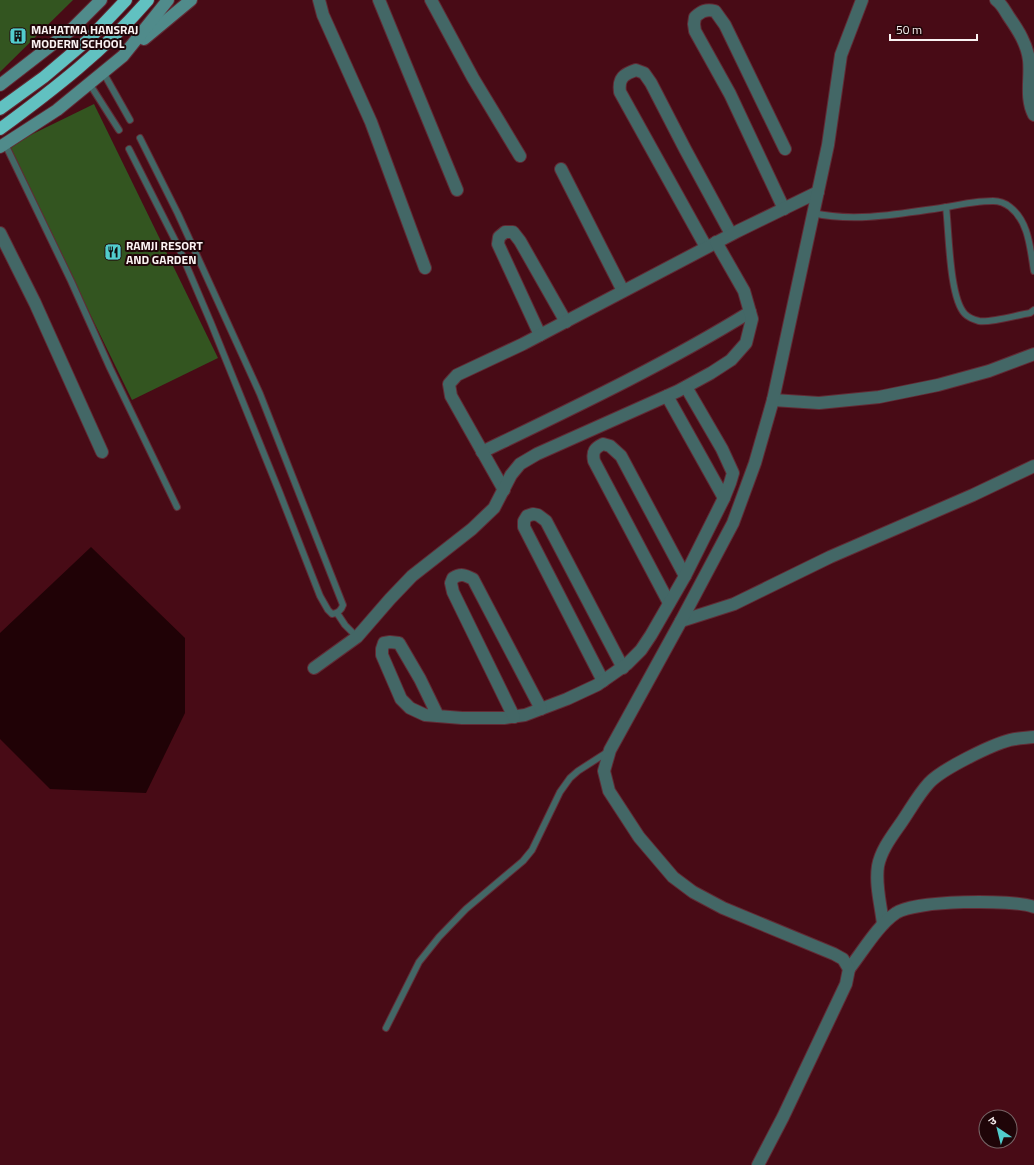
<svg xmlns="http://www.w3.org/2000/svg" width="1034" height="1165" font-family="'Titillium Web','Noto Sans Devanagari',sans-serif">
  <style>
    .water { fill: #200206 }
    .building { fill: #335520 }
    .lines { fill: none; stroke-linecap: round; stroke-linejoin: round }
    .lane-casing { stroke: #612b35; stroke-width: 8 }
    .street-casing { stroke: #612b35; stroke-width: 14 }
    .secondary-casing { stroke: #612b35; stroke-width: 14 }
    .highway-casing { stroke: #612b35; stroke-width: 14 }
    .lane { stroke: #436766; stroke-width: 6 }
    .street { stroke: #436766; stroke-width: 12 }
    .secondary { stroke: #508b8b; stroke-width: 12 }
    .highway { stroke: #61c1c1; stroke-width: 12 }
    .labels { text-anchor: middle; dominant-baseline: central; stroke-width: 4; stroke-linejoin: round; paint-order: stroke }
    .poi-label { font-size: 12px; font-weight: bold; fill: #faf2f2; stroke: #1f0508; text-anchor: start }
  </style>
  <rect width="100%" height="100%" fill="#480b16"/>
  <!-- water -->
  <polygon class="water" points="91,547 185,638 185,713 146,793 50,789 0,739 0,633"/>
  <!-- building -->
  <g class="building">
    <polygon points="0,0 73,0 0,72"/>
    <polygon points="94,104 218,358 132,400 8,146"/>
  </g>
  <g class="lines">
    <!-- lane casing -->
    <g class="lane-casing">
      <g id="lane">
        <polyline points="103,72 130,120"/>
        <polyline points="89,83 119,130"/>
        <polyline points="5,144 71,281 110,368 177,507"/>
        <path d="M129,149l50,99 32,75 68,168 41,105 8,14 4,4c6,-1 9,-3 11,-9l-83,-211 -82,-180 -38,-76"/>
        <path d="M946,207c3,23 3,91 19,107 3,3 10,6 14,7 12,2 38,-6 51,-8l4,-3"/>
        <path d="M813,213c43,10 91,0 134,-6 15,-3 30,-6 46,-6 6,0 12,2 17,6 19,15 20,41 24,64"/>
        <polyline points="337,613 345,625 357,637"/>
        <polyline points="386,1028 419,962 439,937 466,909 523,861 532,850 560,792 570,778 578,771 609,751"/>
      </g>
    </g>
    <!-- street casing -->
    <g class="street-casing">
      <g id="street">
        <polyline points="319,0 323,15 371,122 425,268"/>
        <polyline points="379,0 457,190"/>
        <polyline points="431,0 473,78 520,156"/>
        <path d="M996,0c6,4 9,11 13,17 9,13 18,27 20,43 2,18 -4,38 5,55"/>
        <polyline points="561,169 623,291"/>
        <path d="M784,209l-54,-115 -35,-63 -1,-7 1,-7c7,-6 11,-8 20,-6l10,14 60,124"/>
        <polyline points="0,233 35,303 102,452"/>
        <path d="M706,247l-86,-155c-2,-14 4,-18 16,-22l8,3 7,10 34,66 46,85"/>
        <polyline points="540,335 498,244 499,237 505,232 513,232 520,241 566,322"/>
        <polyline points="667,396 724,498"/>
        <polyline points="773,400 819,403 879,397 938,385 989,371 1034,354"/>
        <path d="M482,452c91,-44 182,-87 268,-140"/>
        <polyline points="504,490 451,396 449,384 457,375 523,344 738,231 818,192"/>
        <path d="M669,603l-75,-142c-2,-10 1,-13 9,-17l7,2 11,10 64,120"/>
        <polyline points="681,621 734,604 830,557 973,495 1034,466"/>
        <polyline points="314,668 357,637 390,599 412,576 472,529 494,508 511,475 520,464 537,454 678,391 711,373 731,360 746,343 752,319 744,291 716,242"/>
        <polyline points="603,681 524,527 524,521 527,516 533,514 538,515 546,521 623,668"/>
        <polyline points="438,716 420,679 399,643 390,642 384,643 382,649 382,655 401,699 410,708 425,715 462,718 504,718 525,715 567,699 597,685 627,664 641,650 651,635 685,576 724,498 730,483 733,473 722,449 686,387"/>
        <path d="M514,717l-61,-125 -2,-9 2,-5c8,-5 12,-3 20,1l68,130"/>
        <path d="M883,924c-2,-19 -8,-39 -5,-58 3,-16 14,-30 23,-43 9,-13 17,-28 28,-40 13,-14 62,-38 81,-43 8,-2 16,-2 24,-3"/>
        <path d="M849,969c14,-18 29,-44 47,-56 18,-13 117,-14 138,-6"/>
        <polyline points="758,1165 783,1117 846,984 849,969 843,959 834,954 723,908 693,892 673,877 639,837 609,791 604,771 610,750 681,621 733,523 755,463 773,400 828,145 841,55 862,0"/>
      </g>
    </g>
    <!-- secondary casing -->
    <g class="secondary-casing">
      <g id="secondary">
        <polyline points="144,39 191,0"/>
        <polyline points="0,85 71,30 101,0"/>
        <polyline points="0,147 57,110 123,56 168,0"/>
      </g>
    </g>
    <!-- highway casing -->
    <g class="highway-casing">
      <g id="highway">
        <polyline points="0,109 44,77 89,39 126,0"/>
        <path d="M0,129c53,-39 105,-79 148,-129"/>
      </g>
    </g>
    <!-- lane -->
    <use href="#lane" class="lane"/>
    <!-- street -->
    <use href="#street" class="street"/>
    <!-- secondary -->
    <use href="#secondary" class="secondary"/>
    <!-- highway -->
    <use href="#highway" class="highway"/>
  </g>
  <!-- icons -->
  <defs>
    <g id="building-square" transform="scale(0.9)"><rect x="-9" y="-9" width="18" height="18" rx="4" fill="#52cdcd" stroke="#1f0508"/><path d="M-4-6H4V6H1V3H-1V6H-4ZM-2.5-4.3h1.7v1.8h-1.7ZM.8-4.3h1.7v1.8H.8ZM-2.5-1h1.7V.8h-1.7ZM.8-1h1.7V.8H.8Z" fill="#111"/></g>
    <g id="restaurant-square" transform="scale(0.9)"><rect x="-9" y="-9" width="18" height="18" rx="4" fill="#52cdcd" stroke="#1f0508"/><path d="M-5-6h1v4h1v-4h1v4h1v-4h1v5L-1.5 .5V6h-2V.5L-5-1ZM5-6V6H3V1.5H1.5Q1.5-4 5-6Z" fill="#111"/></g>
  </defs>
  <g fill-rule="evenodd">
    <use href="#building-square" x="18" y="36"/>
    <use href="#restaurant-square" x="113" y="252"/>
  </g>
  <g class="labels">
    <!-- poi labels -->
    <g class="poi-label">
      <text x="31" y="29">MAHATMA HANSRAJ<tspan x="31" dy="14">MODERN SCHOOL</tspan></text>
      <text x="126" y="245">RAMJI RESORT<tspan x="126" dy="14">AND GARDEN</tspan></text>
    </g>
  </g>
  <!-- north arrow -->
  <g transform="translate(998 1129) rotate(325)"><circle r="19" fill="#1f0508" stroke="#776466"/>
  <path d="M0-3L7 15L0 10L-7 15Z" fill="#52cdcd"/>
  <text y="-6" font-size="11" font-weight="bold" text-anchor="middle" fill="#faf2f2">उ</text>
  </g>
  <!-- scale -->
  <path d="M890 34v6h87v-6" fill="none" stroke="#faf2f2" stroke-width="2"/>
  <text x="896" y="34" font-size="12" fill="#faf2f2" stroke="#1f0508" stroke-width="3" paint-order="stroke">50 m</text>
</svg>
